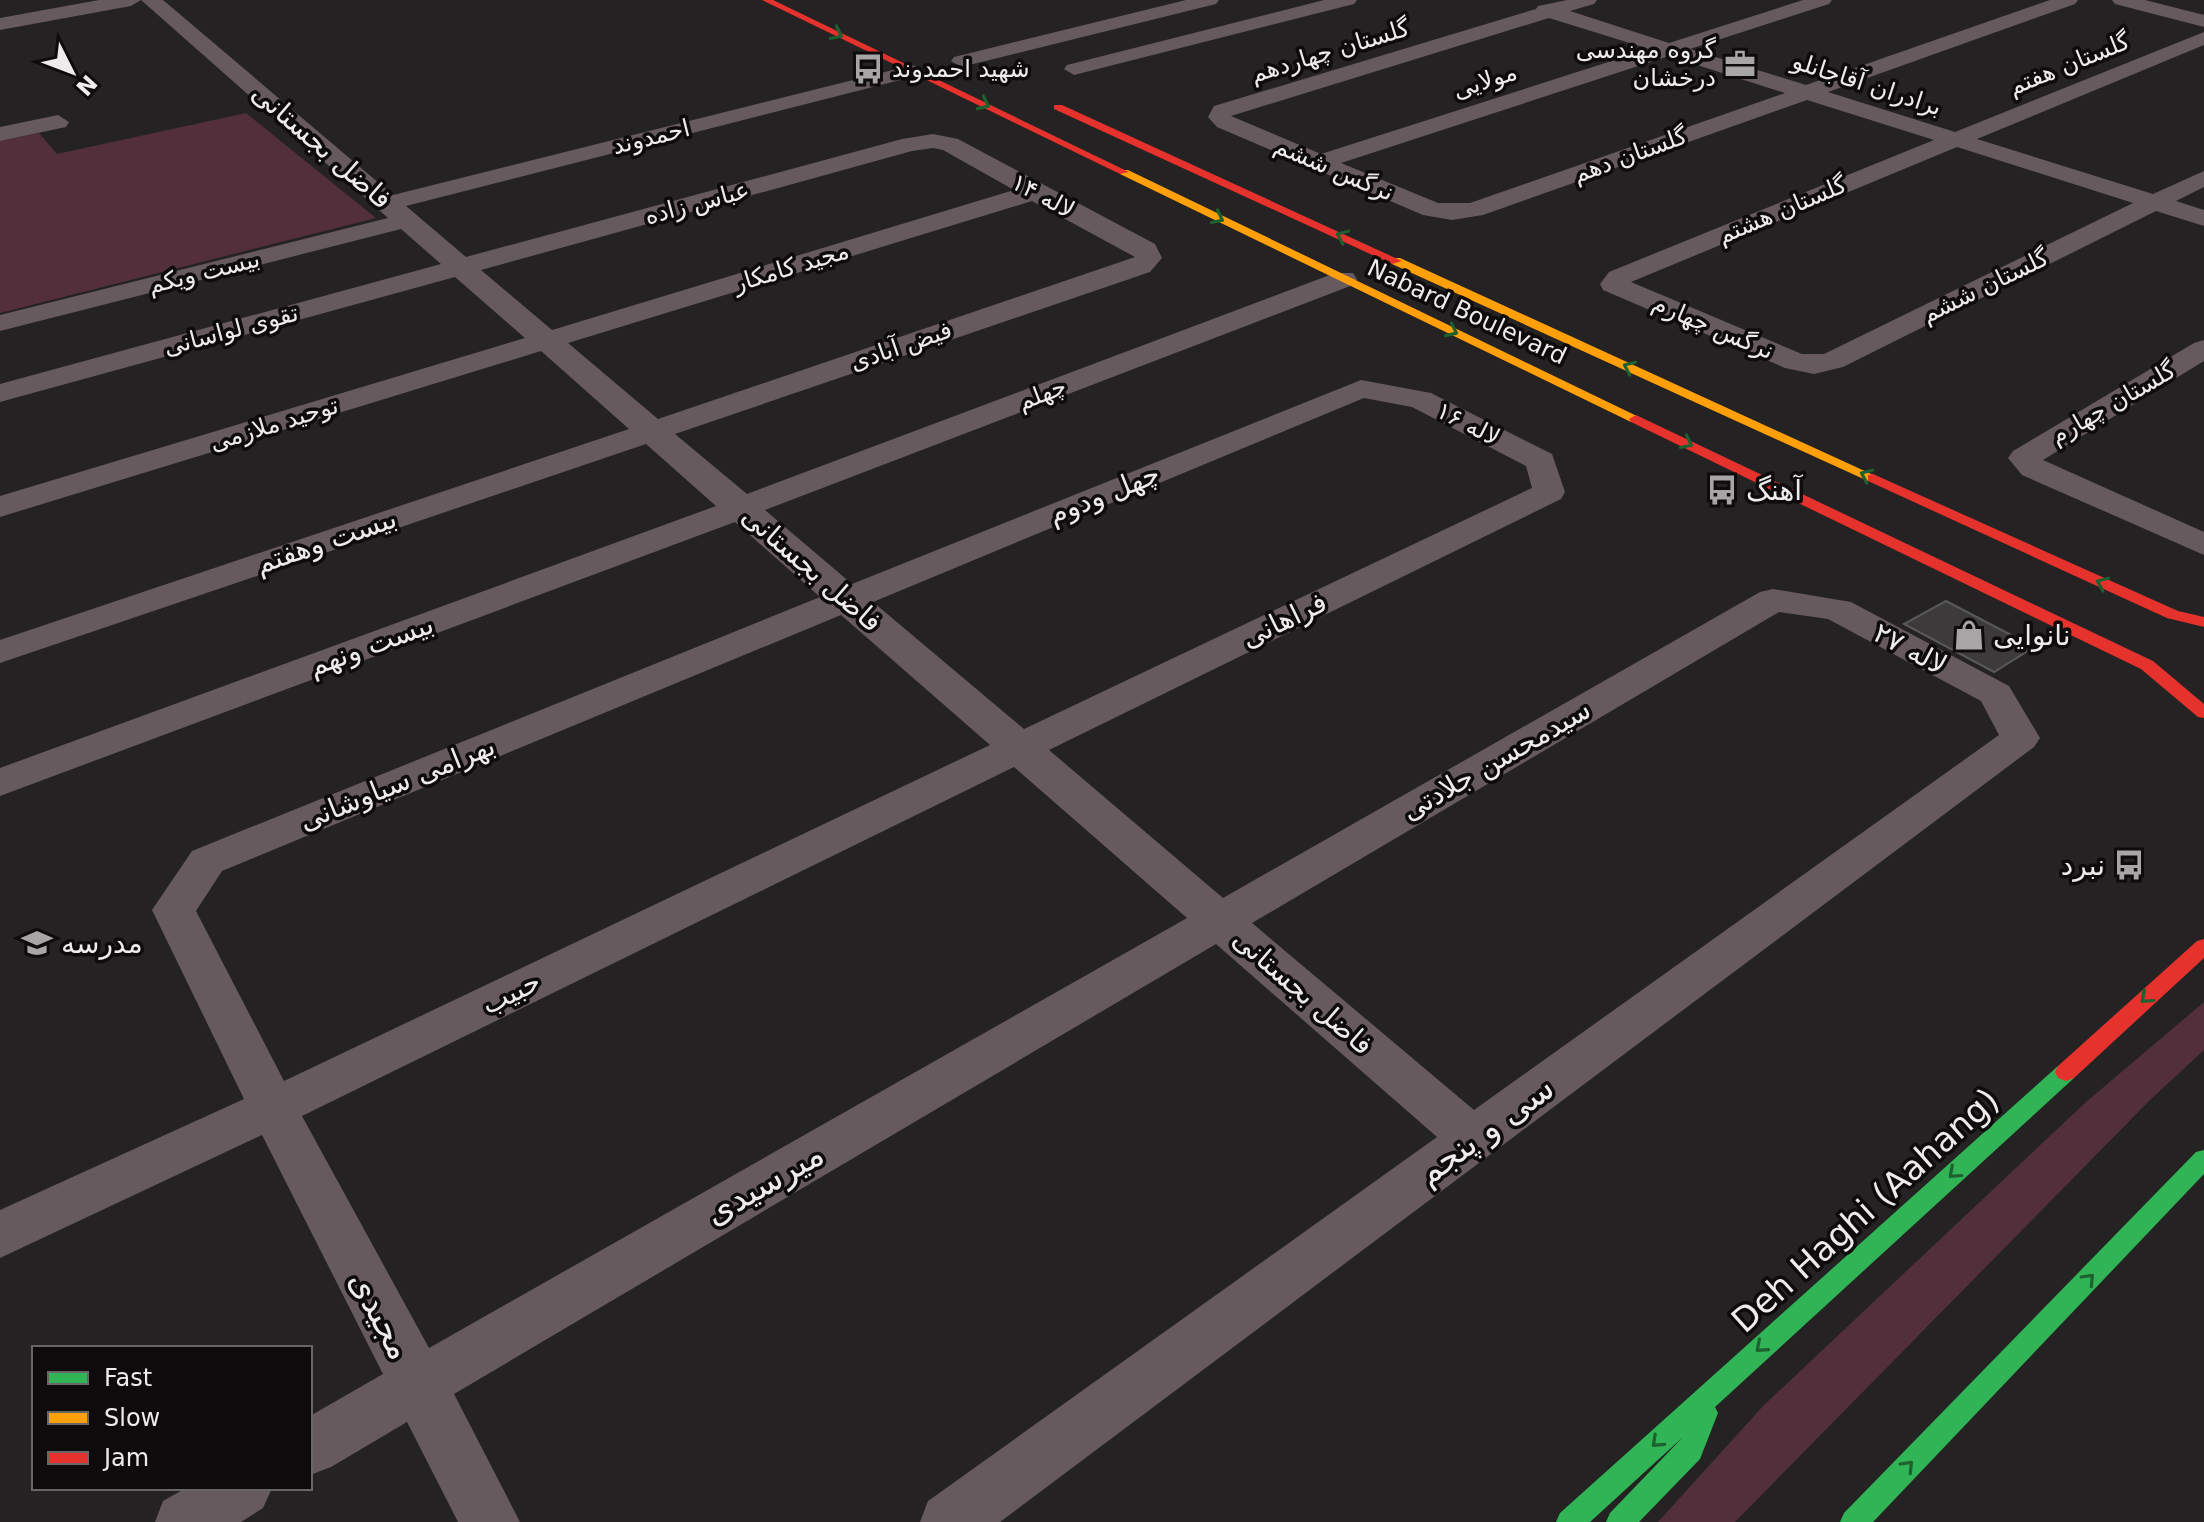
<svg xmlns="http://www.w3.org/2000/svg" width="2204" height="1522" font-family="'DejaVu Sans',Vazirmatn,sans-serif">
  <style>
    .green { fill: #522f3b }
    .building { fill: #3c3a3b; stroke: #595858; stroke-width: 2 }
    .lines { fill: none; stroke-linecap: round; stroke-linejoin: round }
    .street { fill: #675a5e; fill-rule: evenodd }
    .fast { fill: #30b455; fill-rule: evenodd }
    .slow { fill: #ff9f0a; fill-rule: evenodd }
    .jam { fill: #e5322d; fill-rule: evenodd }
    .oneway { stroke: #1e6030 }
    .labels { text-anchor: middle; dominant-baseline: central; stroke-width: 7; stroke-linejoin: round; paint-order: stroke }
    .far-poi-label { font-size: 24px; fill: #eeebec; stroke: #0d0b0b; text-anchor: end }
    .far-street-label { font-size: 24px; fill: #eeebec; stroke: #0d0b0b }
    .street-label { font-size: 28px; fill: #eeebec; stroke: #0d0b0b }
    .poi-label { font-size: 28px; fill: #eeebec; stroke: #0d0b0b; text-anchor: start }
    .near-street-label { font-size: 34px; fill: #eeebec; stroke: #0d0b0b }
  </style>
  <rect width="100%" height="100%" fill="#242223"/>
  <!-- green -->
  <g class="green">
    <polygon points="246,113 376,218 0,313 0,141 39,133 57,154"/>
    <polygon points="2204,1002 2204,1050 2150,1100 1735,1522 1658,1522 1763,1406 2086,1102"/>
  </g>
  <!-- building -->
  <polygon class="building" points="1946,601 2034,647 1994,672 1904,624"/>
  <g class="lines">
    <!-- street -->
    <g class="street">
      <polygon points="99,0 141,0 131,6 0,30 0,18"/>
      <path d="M141,0h22l230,195 520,-130 11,6 -4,4 -514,131 60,51 436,-118 31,-5 25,5 197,105 7,14 -12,14 -475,162 72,60 588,-221h18l4,6 -4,6 -588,225 87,74 509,-204 70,13 121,61 13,38 -4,7 -512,251 174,148 537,-306 13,-3 78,13 158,84 31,52 -6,9 -1034,775h-80l8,-21 509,-364 -221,-193 -762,450 66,128h-62l-51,-100 -76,45 -21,8v-59l73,-42 -121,-239 -262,123v-48l244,-111 -92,-189 40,-59 628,-254 -85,-75 -735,274v-28l716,-262 -70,-62 -646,219v-23l629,-211 -88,-78 -541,166v-21l525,-158 -70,-61 -455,125v-18l441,-120 -40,-35 -401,102v-16l388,-97zM933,148l10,2 71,40 -462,140 -71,-60 431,-119zM1032,201l103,56 -477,162 -90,-76zM1364,398l48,9 114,59 6,22 -508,241 -151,-127zM1779,612l49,7 153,82 18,34 -525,375 -222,-187zM841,615l149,130 -706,336 -88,-170 26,-40zM1014,767l173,151 -758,430 -127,-232z"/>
      <polygon points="1186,0 1219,0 1216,4 961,67 951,61 954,57"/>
      <polygon points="1324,0 1357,0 1354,4 1074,75 1064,69 1067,65"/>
      <path d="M1567,0h30l-3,4 -24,7 99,32 134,-43h29l-3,4 -139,45 116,36 244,-85h28l-3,4 -247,88 127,40 249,-100v13l-227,94 176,55 51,-23v16l-28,14 28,9v16l-48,-15 -313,156 -29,7 -29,-6 -182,-78 -3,-6 9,-12 325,-132 -127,-40 -324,115 -31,5 -29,-5 -206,-88 -9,-10 6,-11 322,-97 2,-3zM1549,18l100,31 -328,105 -90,-38zM1669,56l116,37 -315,110h-32l-97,-40zM1957,147l176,56 -309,151h-22l-171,-72z"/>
      <polygon points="2112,0 2145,0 2204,15 2204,27 2115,4"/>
      <polygon points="58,115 69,122 66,127 0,141 0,127"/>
      <polygon points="2204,340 2204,361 2043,460 2204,532 2204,555 2022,475 2008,458 2013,451 2194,343"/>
      <polygon points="186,1488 272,1488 263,1508 241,1522 155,1522 163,1501"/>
    </g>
    <!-- fast -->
    <g class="fast">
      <polygon points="2066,1063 2074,1066 2077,1072 2074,1078 1715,1407 1718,1413 1700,1459 1639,1522 1606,1522 1610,1513 1683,1437 1590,1522 1556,1522 1560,1513 2058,1066"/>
      <polygon points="2204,1150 2204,1174 1873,1522 1840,1522 1844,1513 2196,1152"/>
    </g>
    <!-- slow -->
    <g class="slow">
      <polygon points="1120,170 1128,170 1643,419 1641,422 1631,422 1120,174"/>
      <polygon points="1392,258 1400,258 1880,478 1878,481 1868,481 1392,264"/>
    </g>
    <!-- jam -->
    <g class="jam">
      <polygon points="762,0 773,0 1129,172 1120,174"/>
      <polygon points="1054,105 1062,105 1402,261 1392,264 1054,109"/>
      <polygon points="1636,415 2153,661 2204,704 2204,718 2198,717 2141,669 1631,422 1629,419"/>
      <polygon points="1873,474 2178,611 2204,617 2204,627 2167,618 1868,481 1868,475"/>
      <polygon points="2204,939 2204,958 2074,1078 2066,1081 2058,1078 2055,1072 2058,1066 2197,941"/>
    </g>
  </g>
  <!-- one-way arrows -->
  <defs><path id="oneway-chevron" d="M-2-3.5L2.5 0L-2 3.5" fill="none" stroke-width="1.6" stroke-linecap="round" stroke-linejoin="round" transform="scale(2)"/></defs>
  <g class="oneway">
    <use href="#oneway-chevron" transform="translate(837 34) rotate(26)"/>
    <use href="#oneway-chevron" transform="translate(984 104) rotate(25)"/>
    <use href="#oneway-chevron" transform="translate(1218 218) rotate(26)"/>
    <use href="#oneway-chevron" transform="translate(1342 236) rotate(-156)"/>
    <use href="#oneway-chevron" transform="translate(1452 331) rotate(25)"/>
    <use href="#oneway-chevron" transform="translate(1629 367) rotate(-156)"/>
    <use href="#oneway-chevron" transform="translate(1687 443) rotate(26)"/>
    <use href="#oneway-chevron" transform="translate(1866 475) rotate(-156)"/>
    <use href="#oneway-chevron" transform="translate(2102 583) rotate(-156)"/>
    <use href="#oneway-chevron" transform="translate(2146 998) rotate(138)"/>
    <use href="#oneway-chevron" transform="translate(1954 1173) rotate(138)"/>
    <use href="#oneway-chevron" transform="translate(2089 1279) rotate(-46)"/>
    <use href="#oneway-chevron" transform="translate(1761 1347) rotate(139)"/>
    <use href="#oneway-chevron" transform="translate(1657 1442) rotate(137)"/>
    <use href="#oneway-chevron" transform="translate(1908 1466) rotate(-46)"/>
  </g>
  <!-- icons -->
  <defs>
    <g id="office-bare" transform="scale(2.4)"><path d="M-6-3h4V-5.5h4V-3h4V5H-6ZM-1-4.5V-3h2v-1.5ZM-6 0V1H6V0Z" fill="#a7a5a6" stroke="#0d0b0b" stroke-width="2.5" paint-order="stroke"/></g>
    <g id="bus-bare" transform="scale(2.4)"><path d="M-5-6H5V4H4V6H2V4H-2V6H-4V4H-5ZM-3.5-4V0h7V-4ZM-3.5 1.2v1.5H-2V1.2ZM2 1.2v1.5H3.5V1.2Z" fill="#a7a5a6" stroke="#0d0b0b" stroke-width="2.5" paint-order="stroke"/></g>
    <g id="shop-bare" transform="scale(2.4)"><path d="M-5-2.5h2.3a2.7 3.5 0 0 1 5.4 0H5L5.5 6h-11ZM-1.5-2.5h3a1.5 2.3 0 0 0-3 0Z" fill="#a7a5a6" stroke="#0d0b0b" stroke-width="2.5" paint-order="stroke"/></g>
    <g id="school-bare" transform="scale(2.4)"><path d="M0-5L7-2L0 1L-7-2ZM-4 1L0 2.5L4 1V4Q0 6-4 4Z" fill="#a7a5a6" stroke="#0d0b0b" stroke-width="2.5" paint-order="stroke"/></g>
  </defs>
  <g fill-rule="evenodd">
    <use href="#office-bare" x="1740" y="64"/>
    <use href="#bus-bare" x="868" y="69"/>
    <use href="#bus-bare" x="1722" y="490"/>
    <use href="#shop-bare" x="1969" y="635"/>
    <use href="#bus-bare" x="2129" y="865"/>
    <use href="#school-bare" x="37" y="943"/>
  </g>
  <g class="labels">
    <!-- far-poi labels -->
    <g class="far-poi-label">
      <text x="1716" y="50">گروه مهندسی<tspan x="1716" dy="28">درخشان</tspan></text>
      <text x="892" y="69" text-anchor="start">شهید احمدوند</text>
    </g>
    <!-- far-street labels -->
    <g class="far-street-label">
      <text transform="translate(1330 51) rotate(-17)">گلستان چهاردهم</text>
      <text transform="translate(2069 64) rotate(-22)">گلستان هفتم</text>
      <text transform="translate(1485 81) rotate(-18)">مولایی</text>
      <text transform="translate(1867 84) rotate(18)">برادران آقاجانلو</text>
      <text transform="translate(651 137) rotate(-14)">احمدوند</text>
      <text transform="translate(1630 155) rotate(-20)">گلستان دهم</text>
      <text transform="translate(1334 169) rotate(23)">نرگس ششم</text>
      <text transform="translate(1043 196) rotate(28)">لاله ۱۴</text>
      <text transform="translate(697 203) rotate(-15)">عباس زاده</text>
      <text transform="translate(1782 210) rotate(-23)">گلستان هشتم</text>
      <text transform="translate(791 267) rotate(-17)">مجید کامکار</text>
      <text transform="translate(204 272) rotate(-14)">بیست ویکم</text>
      <text transform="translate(1985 286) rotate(-26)">گلستان ششم</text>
      <text transform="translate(1467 312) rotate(25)">Nabard Boulevard</text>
      <text transform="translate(1713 327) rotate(23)">نرگس چهارم</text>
      <text transform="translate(231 330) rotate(-15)">تقوی لواسانی</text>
      <text transform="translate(901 346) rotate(-19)">فیض آبادی</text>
      <text transform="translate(1042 394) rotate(-21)">چهلم</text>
      <text transform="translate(2113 403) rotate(-30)">گلستان چهارم</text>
      <text transform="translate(274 424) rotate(-17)">توحید ملازمی</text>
      <text transform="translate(1468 424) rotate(27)">لاله ۱۶</text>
    </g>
    <!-- street labels -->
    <g class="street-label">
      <text transform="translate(322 146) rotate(41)">فاضل بجستانی</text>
      <text transform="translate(1104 494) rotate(-22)">چهل ودوم</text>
      <text transform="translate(326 541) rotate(-19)">بیست وهفتم</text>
      <text transform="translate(812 569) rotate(41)">فاضل بجستانی</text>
      <text transform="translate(1284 620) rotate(-26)">فراهانی</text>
      <text transform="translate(371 645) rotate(-20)">بیست ونهم</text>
      <text transform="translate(1910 649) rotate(28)">لاله ۲۷</text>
      <text transform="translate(1496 760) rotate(-30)">سیدمحسن جلادتی</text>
      <text transform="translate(397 783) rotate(-22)">بهرامی سیاوشانی</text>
      <text transform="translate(1303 992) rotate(41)">فاضل بجستانی</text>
      <text transform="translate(511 993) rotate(-26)">حبیب</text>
    </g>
    <!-- poi labels -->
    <g class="poi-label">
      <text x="1746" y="490">آهنگ</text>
      <text x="1993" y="635">نانوایی</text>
      <text x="2105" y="865" text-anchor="end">نبرد</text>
      <text x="61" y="943">مدرسه</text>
    </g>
    <!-- near-street labels -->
    <g class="near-street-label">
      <text transform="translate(1485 1130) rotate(-36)">سی و پنجم</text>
      <text transform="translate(764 1183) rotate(-30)">میرسیدی</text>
      <text transform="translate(1865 1210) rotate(-42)">Deh Haghi (Aahang)</text>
      <text transform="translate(381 1315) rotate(62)">مجیدی</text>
    </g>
  </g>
  <!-- legend -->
  <rect x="32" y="1346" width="280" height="144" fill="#0d0b0b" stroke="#676565" stroke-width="2"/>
  <rect x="48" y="1372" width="40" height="12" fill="#30b455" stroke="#676565" stroke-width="2"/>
  <text x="104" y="1386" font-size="24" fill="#eeebec">Fast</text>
  <rect x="48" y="1412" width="40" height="12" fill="#ff9f0a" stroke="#676565" stroke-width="2"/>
  <text x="104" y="1426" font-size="24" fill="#eeebec">Slow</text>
  <rect x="48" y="1452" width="40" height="12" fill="#e5322d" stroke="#676565" stroke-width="2"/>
  <text x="104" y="1466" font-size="24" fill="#eeebec">Jam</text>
  <!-- north arrow -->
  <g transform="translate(72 72) rotate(132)" stroke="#0d0b0b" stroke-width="6" paint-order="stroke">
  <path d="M0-6L14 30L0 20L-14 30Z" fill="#eeebec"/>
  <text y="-12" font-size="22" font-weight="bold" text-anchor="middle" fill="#eeebec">N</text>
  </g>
</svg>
